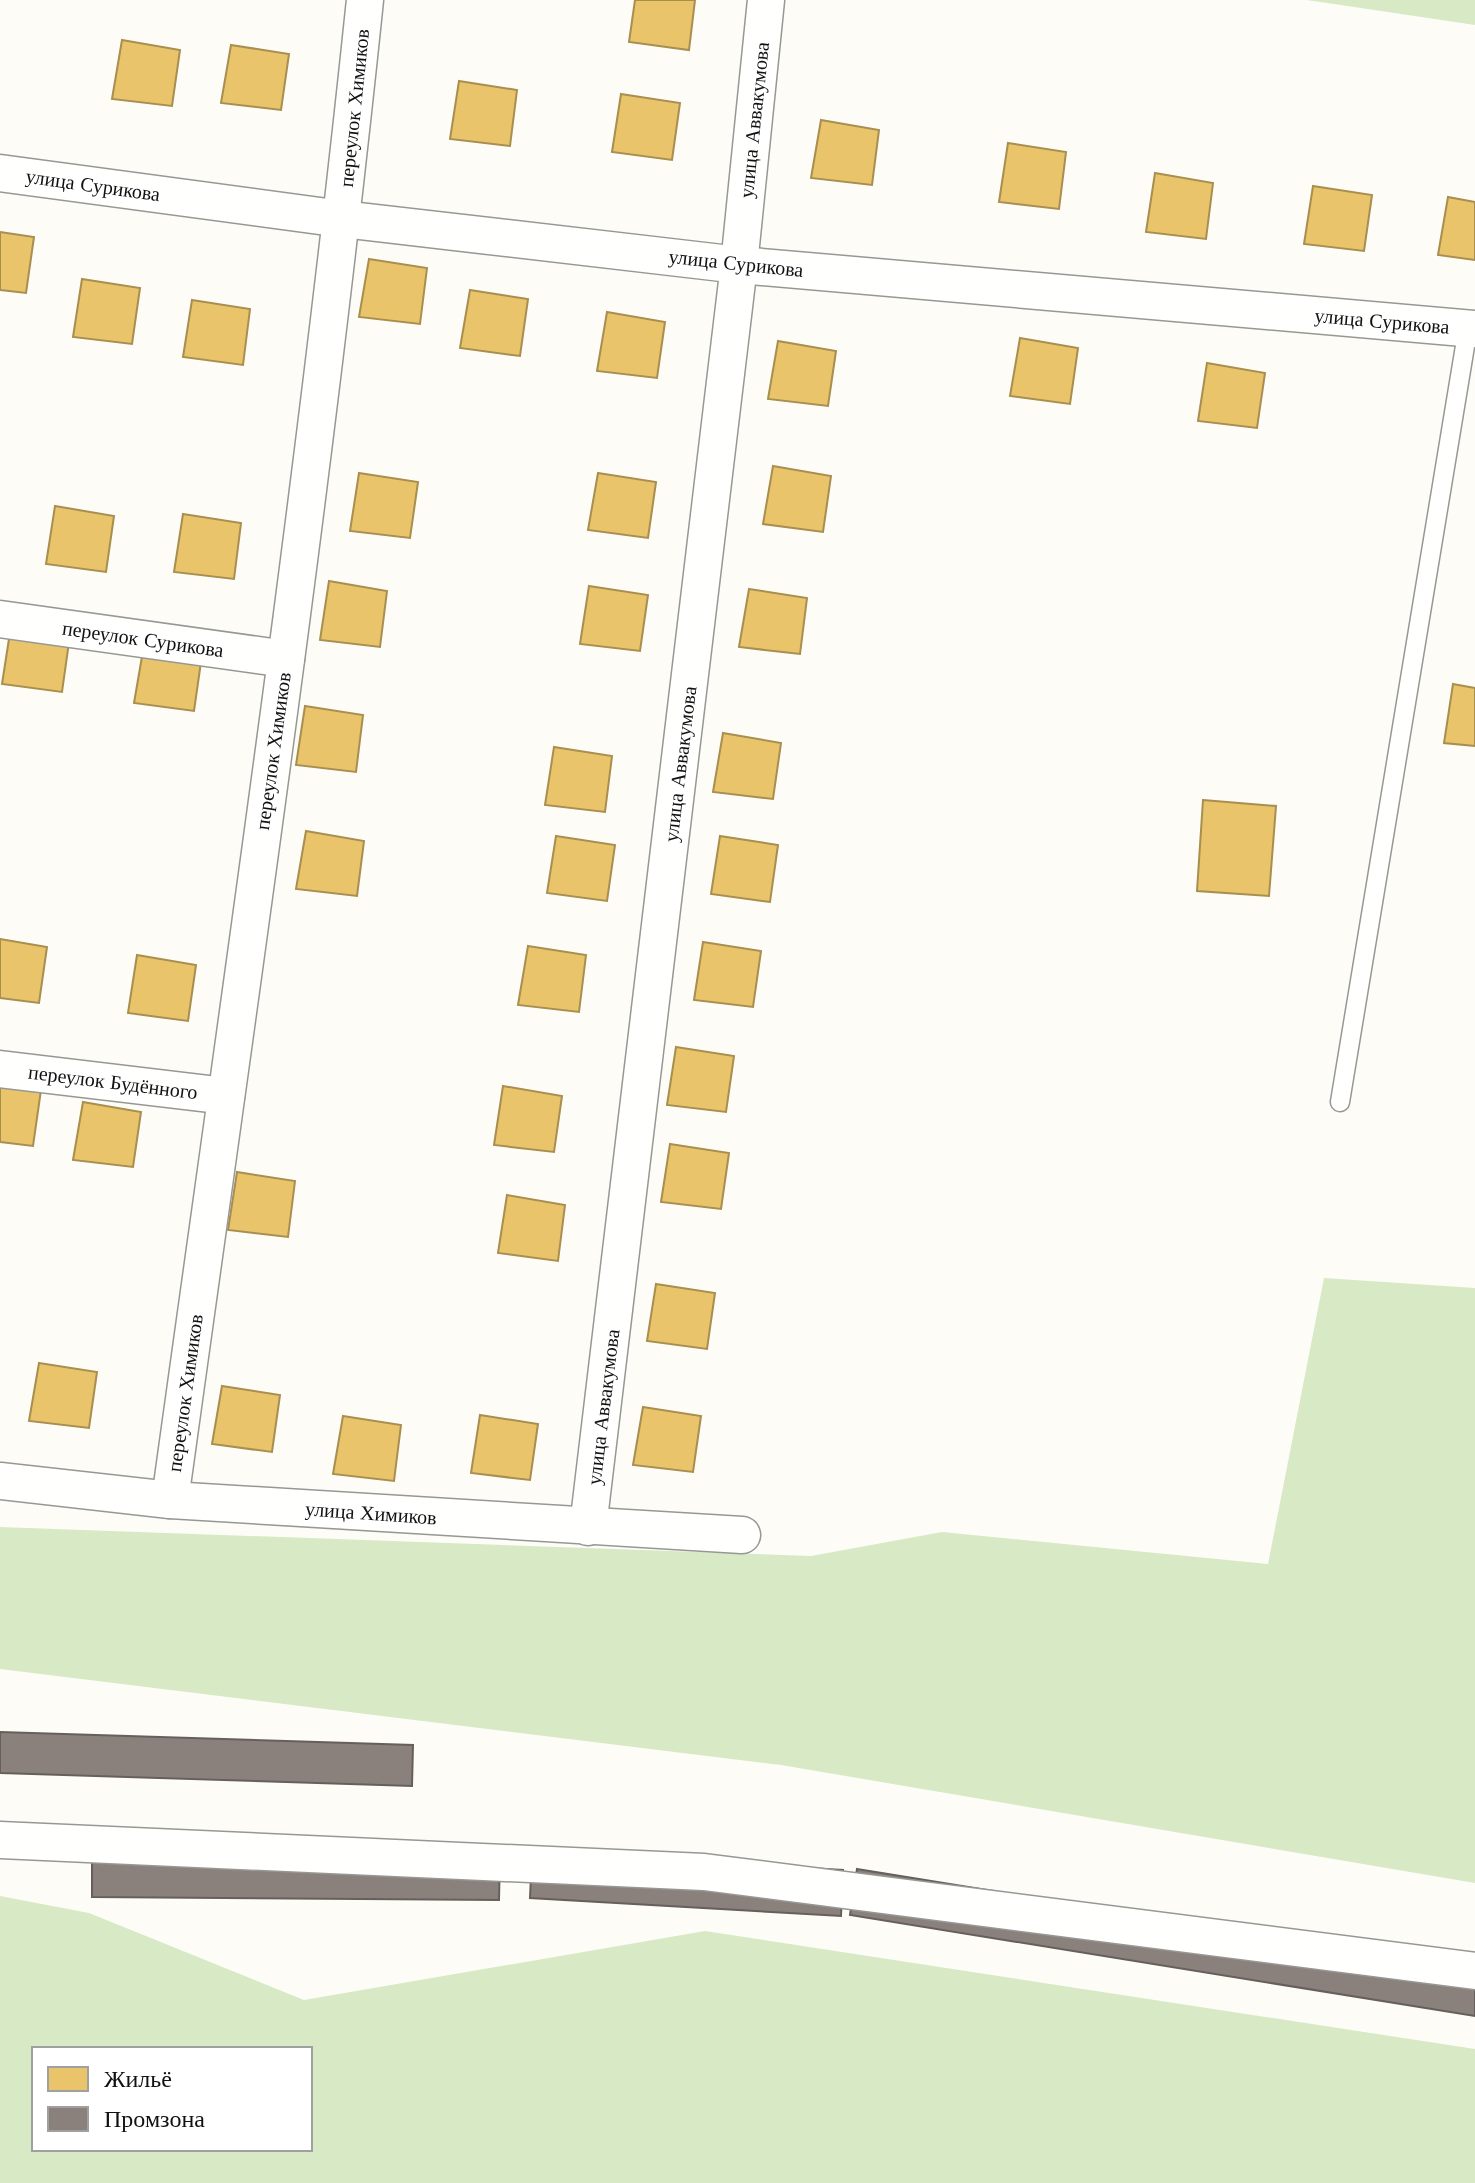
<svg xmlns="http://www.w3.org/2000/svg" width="1475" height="2183" font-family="'Libre Baskerville',serif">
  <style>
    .forest { fill: #d8eac5; fill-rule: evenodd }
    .homes { fill: #e9c46a; stroke: #a88e4f; stroke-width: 2 }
    .industry { fill: #8a817c; stroke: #665f5c; stroke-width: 2 }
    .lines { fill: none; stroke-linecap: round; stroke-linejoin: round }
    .service-casing { stroke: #979795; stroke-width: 21 }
    .minor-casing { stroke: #979795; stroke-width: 39 }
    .service { stroke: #fffffe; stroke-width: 18 }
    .minor { stroke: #fffffe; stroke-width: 36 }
    .labels { text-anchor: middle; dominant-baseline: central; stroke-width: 8; stroke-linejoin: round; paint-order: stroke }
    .street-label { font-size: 20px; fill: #111; stroke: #fff }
  </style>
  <rect width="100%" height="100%" fill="#fdfcf7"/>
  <!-- forest -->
  <g class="forest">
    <polygon points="1307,0 1475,0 1475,25"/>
    <polygon points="1324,1278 1475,1288 1475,1883 781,1765 0,1669 0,1527 811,1556 942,1532 1268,1564"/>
    <path d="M0,1896l89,17 215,87 401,-69 770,118v134h-1475zM34,2049h276v100h-276z"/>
  </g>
  <!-- homes -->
  <g class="homes">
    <polygon points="635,0 695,0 689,50 629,42"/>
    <polygon points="122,40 180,50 172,106 112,99"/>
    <polygon points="231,45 289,54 281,110 221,103"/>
    <polygon points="459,81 517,90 510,146 450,139"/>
    <polygon points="621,94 680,103 672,160 612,152"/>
    <polygon points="821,120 879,130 872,185 811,178"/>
    <polygon points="1008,143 1066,152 1059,209 999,202"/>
    <polygon points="1155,173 1213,183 1206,239 1146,232"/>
    <polygon points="1313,186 1372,195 1364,251 1304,244"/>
    <polygon points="1448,197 1475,202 1475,260 1438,255"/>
    <polygon points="0,232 34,237 26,293 0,290"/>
    <polygon points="369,259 427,268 420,324 359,317"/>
    <polygon points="82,279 140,288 132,344 73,337"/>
    <polygon points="470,290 528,299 520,356 460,348"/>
    <polygon points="192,300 250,309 243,365 183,357"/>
    <polygon points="607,312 665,322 657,378 597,371"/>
    <polygon points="1020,338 1078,348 1070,404 1010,396"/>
    <polygon points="778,341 836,351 828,406 768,399"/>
    <polygon points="1207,363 1265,373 1257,428 1198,421"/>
    <polygon points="773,466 831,476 823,532 763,524"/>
    <polygon points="359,473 418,482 410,538 350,531"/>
    <polygon points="598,473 656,482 648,538 588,530"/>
    <polygon points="55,506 114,516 106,572 46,564"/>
    <polygon points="183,514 241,523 234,579 174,572"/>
    <polygon points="329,581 387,591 380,647 320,640"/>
    <polygon points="589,586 648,595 640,651 580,644"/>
    <polygon points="749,589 807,598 800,654 739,647"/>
    <polygon points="11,626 70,635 62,692 2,684"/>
    <polygon points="144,645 202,655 194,711 134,703"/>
    <polygon points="1453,684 1475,688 1475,746 1444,743"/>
    <polygon points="305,706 363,715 356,772 296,765"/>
    <polygon points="723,733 781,743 773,799 713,792"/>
    <polygon points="554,747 612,756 605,812 545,805"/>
    <polygon points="1203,800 1276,806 1269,896 1197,891"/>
    <polygon points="306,831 364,841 357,896 296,889"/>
    <polygon points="556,836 615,845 607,901 547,893"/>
    <polygon points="720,836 778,845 770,902 711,894"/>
    <polygon points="0,939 47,947 39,1003 0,998"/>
    <polygon points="703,942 761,951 753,1007 694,1000"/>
    <polygon points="528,946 586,955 579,1012 518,1005"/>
    <polygon points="137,955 196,965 188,1021 128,1013"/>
    <polygon points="676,1047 734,1056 726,1112 667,1105"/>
    <polygon points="0,1084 41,1090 33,1146 0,1142"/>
    <polygon points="503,1086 562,1096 554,1152 494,1145"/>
    <polygon points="83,1102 141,1112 133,1167 73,1160"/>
    <polygon points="670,1144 729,1153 721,1209 661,1202"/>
    <polygon points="237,1172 295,1181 288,1237 228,1230"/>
    <polygon points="507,1195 565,1205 558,1261 498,1253"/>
    <polygon points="656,1284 715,1293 707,1349 647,1341"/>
    <polygon points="39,1363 97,1372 89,1428 29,1421"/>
    <polygon points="222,1386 280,1395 272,1452 212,1444"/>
    <polygon points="643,1407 701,1416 693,1472 633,1465"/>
    <polygon points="480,1415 538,1424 530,1480 471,1473"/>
    <polygon points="343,1416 401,1425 394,1481 333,1474"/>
  </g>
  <!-- industry -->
  <g class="industry">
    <polygon points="0,1732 413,1745 412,1786 0,1773"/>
    <polygon points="92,1851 500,1855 499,1900 92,1897"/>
    <polygon points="532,1853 843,1870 841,1916 530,1898"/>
    <polygon points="857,1869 1475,1969 1475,2016 850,1915"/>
  </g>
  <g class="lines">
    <!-- service casing -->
    <g class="service-casing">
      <polyline id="service" points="1340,1102 1468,328"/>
    </g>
    <!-- minor casing -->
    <g class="minor-casing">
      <g id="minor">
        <polyline points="0,173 342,219 739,265 1475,329"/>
        <polyline points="0,619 286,659"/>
        <polyline points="0,1069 226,1096"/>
        <polyline points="0,1481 170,1500 742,1535"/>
        <path d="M170,1500c69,-499 143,-999 195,-1500"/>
        <polyline points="588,1527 739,265 766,0"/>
        <polyline points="0,1840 704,1872 1475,1971"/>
      </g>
    </g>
    <!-- service -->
    <use href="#service" class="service"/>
    <!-- minor -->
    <use href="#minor" class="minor"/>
  </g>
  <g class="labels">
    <!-- street labels -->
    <g class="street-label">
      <text transform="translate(354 108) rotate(-84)">переулок Химиков</text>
      <text transform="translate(754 120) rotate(-84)">улица Аввакумова</text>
      <text transform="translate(93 185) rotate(8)">улица Сурикова</text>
      <text transform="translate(736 263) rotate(6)">улица Сурикова</text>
      <text transform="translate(1382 321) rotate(5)">улица Сурикова</text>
      <text transform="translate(143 639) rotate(8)">переулок Сурикова</text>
      <text transform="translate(273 751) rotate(-82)">переулок Химиков</text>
      <text transform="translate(680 764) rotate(-83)">улица Аввакумова</text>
      <text transform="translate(113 1082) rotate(7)">переулок Будённого</text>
      <text transform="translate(185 1393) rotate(-82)">переулок Химиков</text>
      <text transform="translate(603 1407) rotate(-83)">улица Аввакумова</text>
      <text transform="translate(371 1513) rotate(4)">улица Химиков</text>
    </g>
  </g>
  <!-- legend -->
  <rect x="32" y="2047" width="280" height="104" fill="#ffffff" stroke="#a0a0a0" stroke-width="2"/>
  <rect x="48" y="2067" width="40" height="24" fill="#e9c46a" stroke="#a0a0a0" stroke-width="2"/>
  <text x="104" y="2087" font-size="24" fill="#111111">Жильё</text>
  <rect x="48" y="2107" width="40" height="24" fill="#8a817c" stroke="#a0a0a0" stroke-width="2"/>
  <text x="104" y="2127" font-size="24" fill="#111111">Промзона</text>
</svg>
